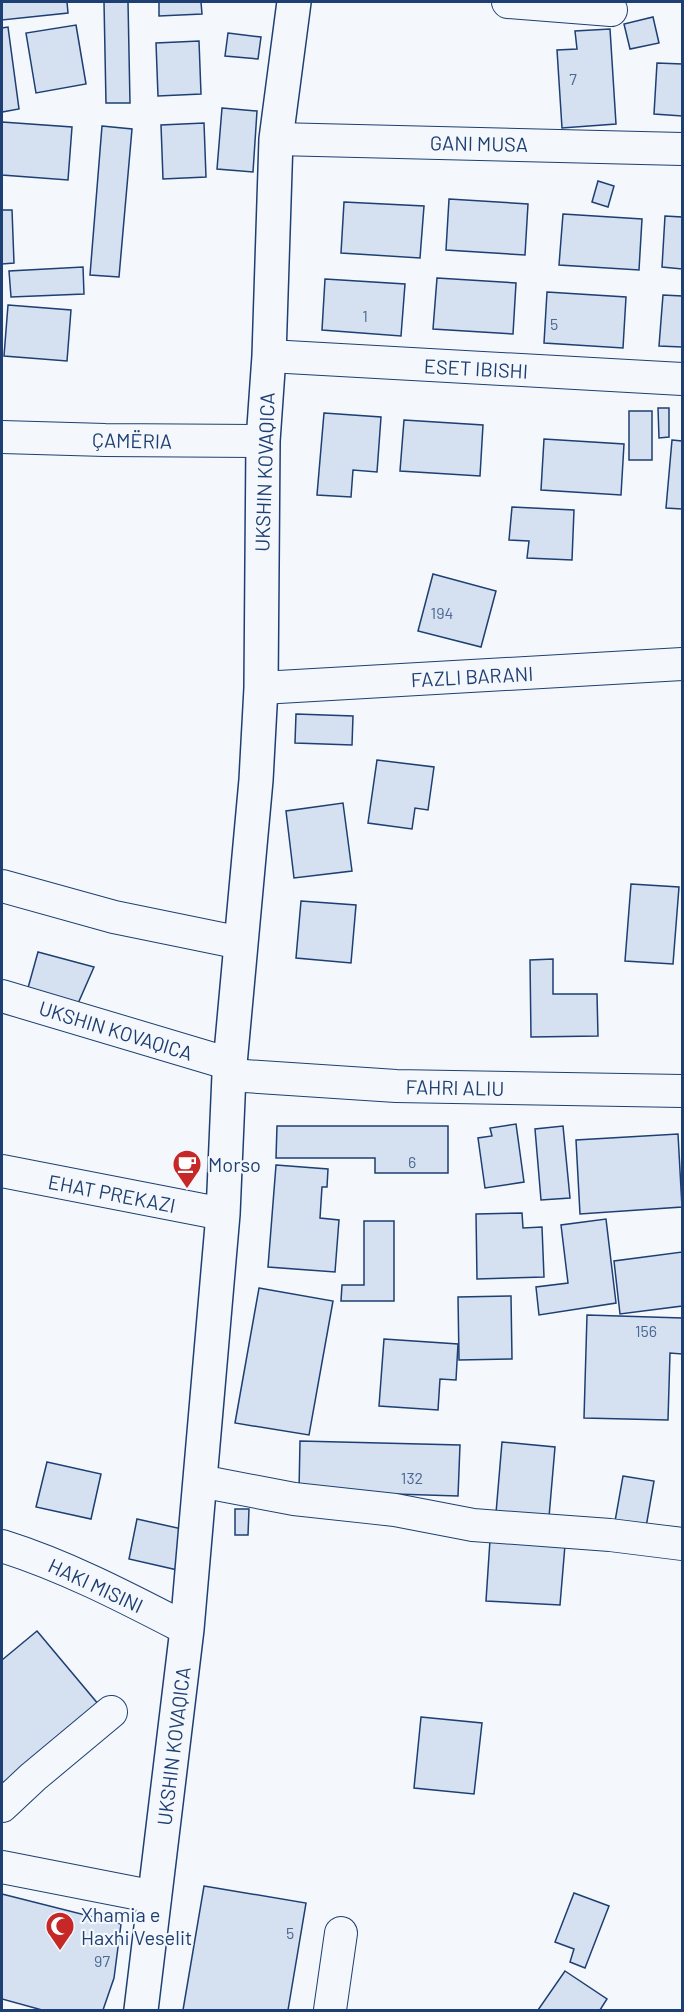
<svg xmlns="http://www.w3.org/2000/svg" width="684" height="2012" font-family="Barlow,sans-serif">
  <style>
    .building { fill: #d5e0f0; stroke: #1d3f73; stroke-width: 1.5 }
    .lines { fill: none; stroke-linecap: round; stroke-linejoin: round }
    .street-casing { stroke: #1d3f73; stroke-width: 34 }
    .secondary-casing { stroke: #1d3f73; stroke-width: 36 }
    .street { stroke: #f4f7fb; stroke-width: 32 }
    .secondary { stroke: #f4f7fb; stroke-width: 33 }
    .labels { text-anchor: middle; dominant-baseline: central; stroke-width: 4.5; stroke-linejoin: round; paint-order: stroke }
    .number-label { font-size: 16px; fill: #4b6792 }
    .street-label { font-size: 20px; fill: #1d3f73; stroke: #f4f7fb }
    .poi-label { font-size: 20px; fill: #1d3f73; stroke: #f4f7fb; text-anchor: start }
  </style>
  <rect width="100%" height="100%" fill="#f4f7fb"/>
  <!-- building -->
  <g class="building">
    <polygon points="2,2 67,2 68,13 2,20"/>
    <polygon points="104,2 128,2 130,103 106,103"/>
    <polygon points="159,2 201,2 202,14 159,16"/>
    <polygon points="653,17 659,43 630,49 624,24"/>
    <polygon points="76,25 86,84 36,93 26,33"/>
    <polygon points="8,27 19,109 2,112 2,28"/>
    <polygon points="610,29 616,124 562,128 557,50 577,49 575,31"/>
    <polygon points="228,33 261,37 258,59 225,56"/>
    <polygon points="199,41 201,94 158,96 156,43"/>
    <polygon points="657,63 682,64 682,116 654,114"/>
    <polygon points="222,108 257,111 253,172 217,169"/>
    <polygon points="2,122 72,127 68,180 2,175"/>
    <polygon points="204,123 206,177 163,179 161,125"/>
    <polygon points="102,126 132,129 119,277 90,275"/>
    <polygon points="598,181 614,186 608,207 592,202"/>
    <polygon points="449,199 528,204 525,255 446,250"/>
    <polygon points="344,202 424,206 420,258 341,253"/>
    <polygon points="2,210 12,210 14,263 2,264"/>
    <polygon points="563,214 642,219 639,270 559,265"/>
    <polygon points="665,216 682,217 682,269 662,267"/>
    <polygon points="83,267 84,294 11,297 9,271"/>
    <polygon points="437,278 516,283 513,334 433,329"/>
    <polygon points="325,279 405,284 401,336 322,330"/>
    <polygon points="547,292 626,297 623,348 544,343"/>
    <polygon points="663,295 682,296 682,347 659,346"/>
    <polygon points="8,305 71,310 67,361 4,356"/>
    <polygon points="658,408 669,408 669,437 659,438"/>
    <rect x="629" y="411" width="23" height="49"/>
    <polygon points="324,413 381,417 377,472 353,470 351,497 317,495"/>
    <polygon points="404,420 483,425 480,476 400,471"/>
    <polygon points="544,439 624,444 621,495 541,490"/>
    <polygon points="672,440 682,441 682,509 666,508"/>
    <polygon points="512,507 574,510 572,560 527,558 529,541 509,540"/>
    <polygon points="433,574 496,591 481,647 418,631"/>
    <polygon points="296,714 353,716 352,745 295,743"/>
    <polygon points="377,760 434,767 428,810 415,808 412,829 368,823"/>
    <polygon points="343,803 352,871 294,878 286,811"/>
    <polygon points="631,884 679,887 673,964 625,961"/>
    <polygon points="301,901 356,905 351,963 296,958"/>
    <polygon points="38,952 94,967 76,1008 26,995"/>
    <polygon points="553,959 553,994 597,994 598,1036 531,1037 530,960"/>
    <polygon points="516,1124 524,1182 485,1188 478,1138 492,1136 490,1128"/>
    <polygon points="277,1126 448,1126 448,1173 375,1173 375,1158 276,1158"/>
    <polygon points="563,1126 570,1198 541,1200 535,1129"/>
    <polygon points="678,1134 682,1207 580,1214 576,1140"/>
    <polygon points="276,1165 328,1169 327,1187 322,1187 320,1218 339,1220 335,1272 268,1267"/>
    <polygon points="522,1213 523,1228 542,1227 544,1277 477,1279 476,1214"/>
    <polygon points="606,1219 616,1303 539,1315 536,1287 568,1283 561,1225"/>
    <polygon points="364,1221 394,1221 394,1301 341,1301 342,1285 364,1285"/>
    <polygon points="682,1252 682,1306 620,1314 614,1261"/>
    <polygon points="259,1288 333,1301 309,1435 235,1423"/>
    <polygon points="511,1296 512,1359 459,1360 458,1297"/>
    <polygon points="587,1315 682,1318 682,1354 670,1353 668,1420 584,1418"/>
    <polygon points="384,1339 458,1344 456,1380 440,1379 438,1410 379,1406"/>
    <polygon points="300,1441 460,1445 458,1496 299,1491"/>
    <polygon points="502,1442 555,1447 549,1517 496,1513"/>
    <polygon points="47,1462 101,1474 91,1519 36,1507"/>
    <polygon points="623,1476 654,1481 645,1533 614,1527"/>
    <polygon points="235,1509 249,1509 248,1535 235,1535"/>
    <polygon points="137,1519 191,1531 182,1571 129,1559"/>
    <polygon points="490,1540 565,1545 560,1605 486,1601"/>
    <polygon points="37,1631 99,1705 2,1786 2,1660"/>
    <polygon points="421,1717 482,1723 474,1794 414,1788"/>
    <polygon points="204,1886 306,1903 288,2010 183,2010"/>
    <polygon points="574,1893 609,1906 585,1968 570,1962 574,1949 555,1942"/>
    <polygon points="2,1894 121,1924 114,1978 103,2010 42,2010 2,1999"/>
    <polygon points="565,1971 607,1999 600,2010 538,2010"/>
  </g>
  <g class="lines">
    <!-- street casing -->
    <g class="street-casing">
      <g id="street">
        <polyline points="508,2 611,10"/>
        <polyline points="276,139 682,149"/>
        <polyline points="269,356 682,379"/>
        <polyline points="2,437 105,440 263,441"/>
        <polyline points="261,688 682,664"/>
        <polyline points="2,886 114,917 241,943"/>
        <polyline points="2,996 230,1064"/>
        <polyline points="229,1075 396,1086 682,1091"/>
        <polyline points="2,1171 223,1214"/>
        <polyline points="200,1481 294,1499 395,1510 473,1525 610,1535 682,1544"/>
        <path d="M2,1546c64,20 125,52 185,83"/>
        <polyline points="2,1806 33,1777 111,1712"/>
        <polyline points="2,1867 155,1897"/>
        <polyline points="330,2010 341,1933"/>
      </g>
    </g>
    <!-- secondary casing -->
    <g class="secondary-casing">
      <polyline id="secondary" points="141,2010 187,1629 223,1214 229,1075 256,780 261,688 263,441 269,356 276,139 294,2"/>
    </g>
    <!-- street -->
    <use href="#street" class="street"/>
    <!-- secondary -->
    <use href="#secondary" class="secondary"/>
  </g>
  <!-- icons -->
  <defs>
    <g id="cafe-pin" transform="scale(1.5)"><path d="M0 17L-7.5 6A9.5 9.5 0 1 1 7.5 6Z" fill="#c62828" stroke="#f4f7fb"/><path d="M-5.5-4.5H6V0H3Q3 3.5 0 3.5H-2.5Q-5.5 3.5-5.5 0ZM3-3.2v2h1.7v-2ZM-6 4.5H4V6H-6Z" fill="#fff"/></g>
    <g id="mosque-pin" transform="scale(1.5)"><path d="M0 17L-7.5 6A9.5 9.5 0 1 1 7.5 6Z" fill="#c62828" stroke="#f4f7fb"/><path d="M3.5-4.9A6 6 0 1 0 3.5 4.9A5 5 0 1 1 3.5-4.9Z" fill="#fff"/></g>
  </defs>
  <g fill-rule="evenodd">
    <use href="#cafe-pin" x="187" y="1164"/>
    <use href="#mosque-pin" x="60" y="1926"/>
  </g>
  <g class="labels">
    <!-- number labels -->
    <g class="number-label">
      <text x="573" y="78">7</text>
      <text x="365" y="315">1</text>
      <text x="554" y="323">5</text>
      <text x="442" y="612">194</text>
      <text x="412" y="1161">6</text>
      <text x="646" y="1330">156</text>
      <text x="412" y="1477">132</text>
      <text x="290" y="1932">5</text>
      <text x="102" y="1960">97</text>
    </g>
    <!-- street labels -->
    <g class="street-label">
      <text transform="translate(479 143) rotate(1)">GANI MUSA</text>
      <text transform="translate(476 368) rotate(3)">ESET IBISHI</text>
      <text transform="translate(132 440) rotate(1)">ÇAMËRIA</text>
      <text transform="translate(264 472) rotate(-88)">UKSHIN KOVAQICA</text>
      <text transform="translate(472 676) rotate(-3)">FAZLI BARANI</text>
      <text transform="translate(116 1030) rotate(17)">UKSHIN KOVAQICA</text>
      <text transform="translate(455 1087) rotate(1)">FAHRI ALIU</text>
      <text transform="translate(112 1193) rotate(11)">EHAT PREKAZI</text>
      <text transform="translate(96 1585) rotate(25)">HAKI MISINI</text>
      <text transform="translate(173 1746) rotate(-83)">UKSHIN KOVAQICA</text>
    </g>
    <!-- poi labels -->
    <g class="poi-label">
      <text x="208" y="1164">Morso</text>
      <text x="81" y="1914">Xhamia e<tspan x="81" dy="23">Haxhi Veselit</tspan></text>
    </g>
  </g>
  <!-- border -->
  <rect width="684" height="2012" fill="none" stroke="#1d3f73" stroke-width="6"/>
</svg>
